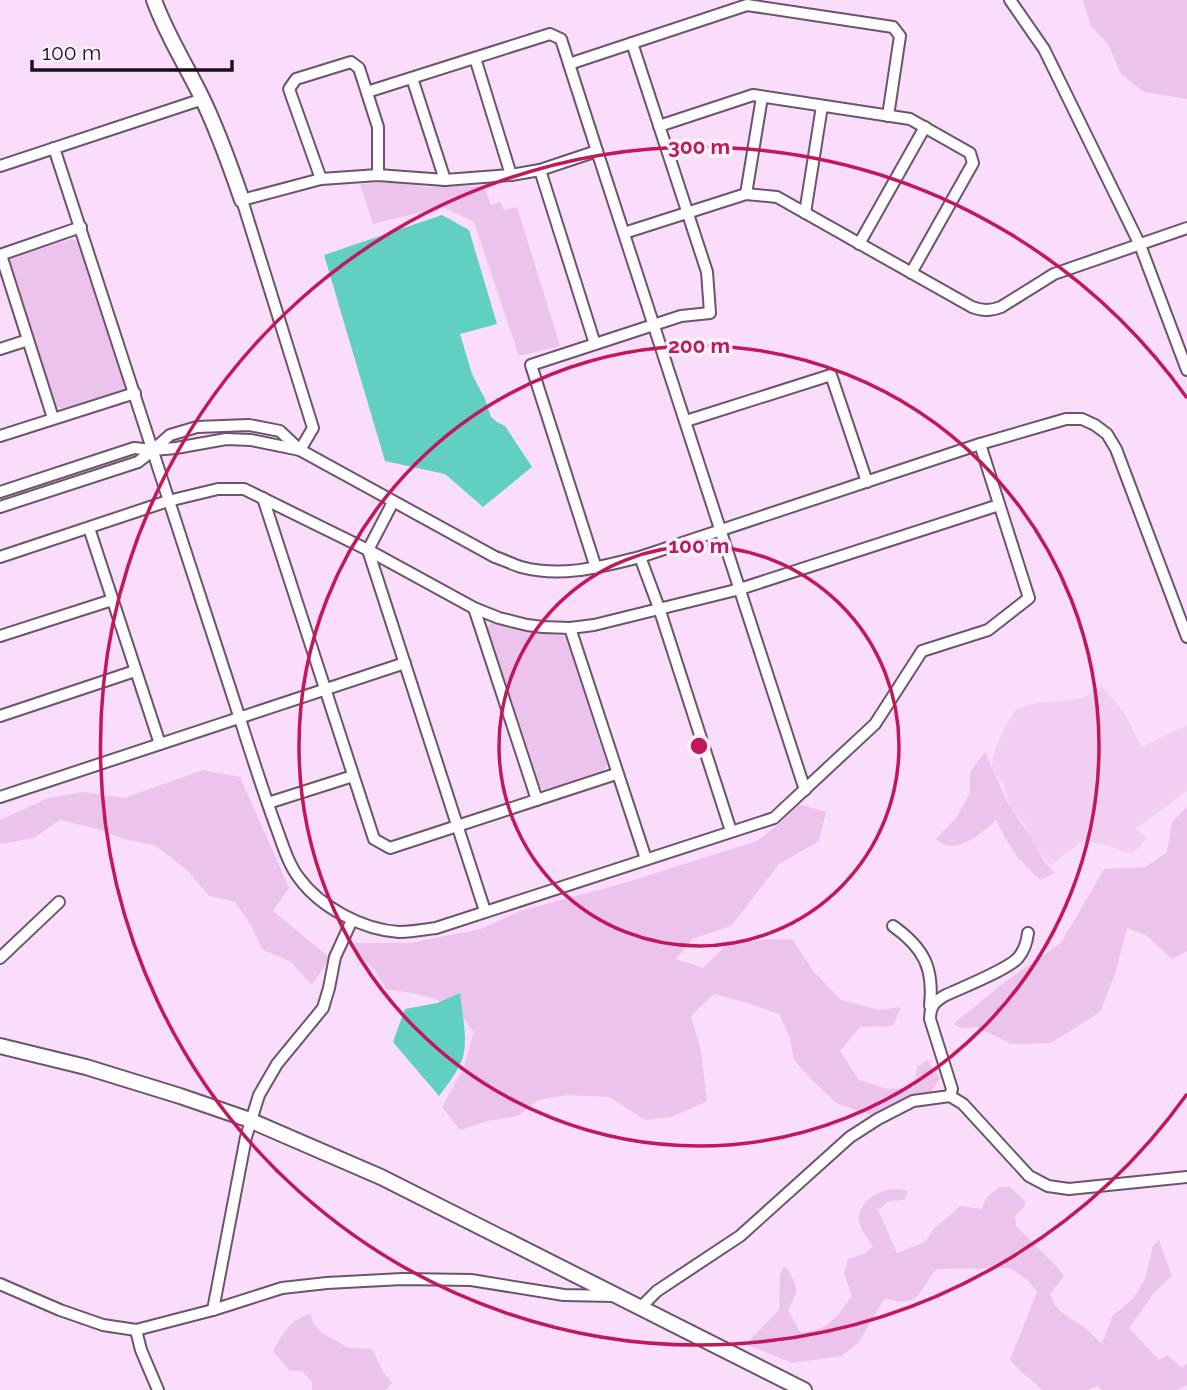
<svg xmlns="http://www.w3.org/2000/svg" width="1187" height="1390" font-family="Raleway,sans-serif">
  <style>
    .built { fill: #f1cef2 }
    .green { fill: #ebc3ec }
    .water { fill: #62cfc3 }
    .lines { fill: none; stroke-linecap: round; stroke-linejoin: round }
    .minor-casing { stroke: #6c546d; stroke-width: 14 }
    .tertiary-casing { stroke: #6c546d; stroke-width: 18 }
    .minor { stroke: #fff; stroke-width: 10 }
    .tertiary { stroke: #fff; stroke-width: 14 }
    .ring { fill: none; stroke: #c2185b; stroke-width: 3.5 }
    .centre { fill: #c2185b; stroke: #fcf0fc; stroke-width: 3.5 }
    .ring-label { font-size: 21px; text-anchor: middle; font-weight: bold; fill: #c2185b; stroke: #fcf0fc; stroke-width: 7; stroke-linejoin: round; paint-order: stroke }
  </style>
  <rect width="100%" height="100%" fill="#f9ddfa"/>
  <!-- built -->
  <polygon class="built" points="1102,686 1123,711 1142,747 1169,733 1187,726 1187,791 1136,829 1147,838 1132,854 1111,847 1084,840 1051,865 1035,849 1025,824 1009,808 1004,784 991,769 995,749 1008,721 1016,710 1035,703 1064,701 1084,698"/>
  <!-- green -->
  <g class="green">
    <polygon points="1083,0 1187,0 1187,99 1144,92 1121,74 1108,44 1091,26"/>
    <polygon points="398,182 427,187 484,186 491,205 500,202 504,210 517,207 560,346 519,356 474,222 443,207 373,224 360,184"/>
    <polygon points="72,239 77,241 126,386 121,390 62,409 57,407 10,264 11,257"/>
    <polygon points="491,623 514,629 565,636 607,765 602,772 545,790 541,788 487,628"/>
    <path d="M985,752l24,54 20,28 14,26 12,13 -15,7 -21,-21 -12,-18 -11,-21c-10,10 -34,30 -50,25 -3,-1 -7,-4 -10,-6l20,-21 14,-25v-21z"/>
    <polygon points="203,770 240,777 289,888 273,911 330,958 312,985 290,961 263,950 250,924 235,902 209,896 187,870 156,846 124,839 98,829 60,820 34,838 1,844 0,841 0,820 48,798 84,792 124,798"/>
    <path d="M799,804l27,8 -7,29 -40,23 -48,62 -39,13 -16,20 27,9 23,-22 42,-7 25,1 21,32 27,28 38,10 22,-3 -8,19 -33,1 -20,24 19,29 29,9 26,-2 3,-20 10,-7 13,18 -11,17 -59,20 -34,-12 -26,-25 -16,-18 -4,-22 -11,-24 -31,-11 -34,-9 -23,22 10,35 6,50 -36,16 -26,3 -36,-23 -42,-2 -29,5 -20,16 -30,5 -28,9 -18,-23 21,-38 11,-37c-6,-7 -11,-17 -18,-22 -20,-15 -47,-17 -70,-21l-12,-20 -14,-12 -6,-14h57l70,-14 39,-18 101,-27 136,-43 21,-16z"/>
    <polygon points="1187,807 1187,951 1172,959 1146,935 1127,928 1115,974 1100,1012 1051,1043 1012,1044 976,1027 962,1028 953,1024 1005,982 1061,943 1104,869 1146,867 1167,852 1172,822"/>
    <path d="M1000,1187h10l15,14v5l-10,10 1,10 42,42 6,8 -14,18c5,19 21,23 35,34 6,5 11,11 17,16l11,-29 20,-16 12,-20 8,-33 6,-6 13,36 -18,17 -25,35 30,32 8,-5 15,13 5,-5v22l-10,5h-75l-5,-4 -10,4h-45c-10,-11 -22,-18 -32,-30l27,-68 -9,-12 -18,-12 -73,1c-9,8 -16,31 -30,32 -7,1 -15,-1 -23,-2l-25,43 -17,14 -50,7 -46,-19 33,-34 1,-34 3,-9 5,2c10,23 12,18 0,41l12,22c29,-1 36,-15 52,-36l-8,-23 4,-14 18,-6 7,-7c-6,-8 -12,-15 -14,-25 -2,-19 21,-33 38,-32 4,0 8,1 11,2l-4,9 -15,1 -11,9 19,43 28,-11 8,-12 27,-24 22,3c3,-11 8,-16 18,-22z"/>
    <path d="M310,1314l4,10 7,8 27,16 24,1 11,22 9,12 -7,7h-73v-8l-10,-11h-12l-17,-20c9,-16 17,-32 37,-37z"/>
  </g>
  <!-- water -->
  <g class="water">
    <polygon points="442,215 469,230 497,324 460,334 472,374 485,399 491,417 497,422 505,426 532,467 483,507 445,474 385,461 324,255"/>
    <path d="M460,993c2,19 7,41 4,60 -3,15 -16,31 -25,43l-46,-54 12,-33 32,-6z"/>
  </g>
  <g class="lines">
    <!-- minor casing -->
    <g class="minor-casing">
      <g id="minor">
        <polyline points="1010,0 1044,49 1140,245 1187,370"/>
        <polyline points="475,58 511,175"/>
        <polyline points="569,64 747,5 893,27 900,36 888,116"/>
        <polyline points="412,78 445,180"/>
        <polyline points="367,92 550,34 561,39 597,151"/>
        <polyline points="659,126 753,95 910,119 970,153 973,163 911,273"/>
        <path d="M54,148c60,180 117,361 176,540 15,46 29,92 45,136 7,18 12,38 24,54 21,29 64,52 100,54 12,0 24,-2 37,-4l338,-110 101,-94 47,-73 66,-21 41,-32 -49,-154"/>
        <polyline points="0,166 203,99"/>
        <polyline points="540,170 595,344"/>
        <polyline points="321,179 289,89 296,79 351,62 359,68 378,127 378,175"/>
        <polyline points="746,194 762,97"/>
        <polyline points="805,213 822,106"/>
        <path d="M624,233l122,-39 31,3 195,110c11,4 18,4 29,0l53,-33 133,-46"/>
        <polyline points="859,244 925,127"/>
        <polyline points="0,255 81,227"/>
        <polyline points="1,255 53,418"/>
        <polyline points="0,349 28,340"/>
        <polyline points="686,421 831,375 867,482"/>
        <polyline points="0,436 135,393"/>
        <polyline points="300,450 313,428 242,200 321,179 378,175 445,180 511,175 540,170 597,151 805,790"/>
        <path d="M0,492l134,-44 19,2 17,-15 27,-8 52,-2 31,6 20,19 195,107c9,3 17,7 26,10 41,11 79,0 119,-10l340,-113 86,-25h16l13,6 12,9 9,15 71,188"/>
        <polyline points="263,498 374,839 390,848 616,774"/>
        <polyline points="393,502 368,550 485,911"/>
        <polyline points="0,507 138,462 153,450 176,448 226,439 251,440 300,450"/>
        <polyline points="89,528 160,744"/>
        <polyline points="0,557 168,501 218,489 244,489 368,550 474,608 499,618 527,625 543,627 570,628 594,625 740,589 999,505"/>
        <polyline points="640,557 659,608 731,831"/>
        <polyline points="596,568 531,365 681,316 710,313 707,272 632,43"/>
        <polyline points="474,608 537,800"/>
        <polyline points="570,628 646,859"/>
        <polyline points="0,636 112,600"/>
        <polyline points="0,716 135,671"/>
        <polyline points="0,797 405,663"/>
        <polyline points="268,803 353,776"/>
        <path d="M893,926c31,22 41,42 37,80"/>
        <polyline points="0,958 59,902"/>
        <path d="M950,1096l2,-7 -22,-70c0,-12 4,-17 14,-23 17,-8 63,-26 74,-38 6,-7 9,-17 10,-25"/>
        <polyline points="0,1284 60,1310 103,1325 136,1330 213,1310 282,1288 327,1283 402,1279 471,1280 564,1295 614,1296"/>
        <polyline points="640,1308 657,1291 740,1236 850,1137 878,1119 913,1101 950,1096 963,1104 1029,1176 1048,1186 1069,1189 1187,1177"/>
        <polyline points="213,1310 246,1137 259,1095 277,1064 323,1008 329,988 335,957 352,920"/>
        <polyline points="136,1330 141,1350 158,1390"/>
      </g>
    </g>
    <!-- tertiary casing -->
    <g class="tertiary-casing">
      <g id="tertiary">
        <path d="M154,0c12,34 32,65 48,98 16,33 28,67 40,102"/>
        <polyline points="0,1046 86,1067 180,1096 247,1119 381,1177 804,1390"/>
      </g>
    </g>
    <!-- minor -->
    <use href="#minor" class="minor"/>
    <!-- tertiary -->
    <use href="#tertiary" class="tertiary"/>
  </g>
  <!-- distance rings -->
  <g class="ring">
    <circle cx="699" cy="746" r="200"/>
    <circle cx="699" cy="746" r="400"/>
    <path d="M1187 1094A599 599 0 1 1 1187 398"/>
  </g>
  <circle cx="699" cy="746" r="10" class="centre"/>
  <g class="ring-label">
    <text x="699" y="154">300 m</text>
    <text x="699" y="353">200 m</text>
    <text x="699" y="553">100 m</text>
  </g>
  <!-- scale -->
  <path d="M32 60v10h200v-10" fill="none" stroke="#180f19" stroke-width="3.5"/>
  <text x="42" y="60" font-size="21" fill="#180f19" stroke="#fcf0fc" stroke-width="5" paint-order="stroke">100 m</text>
</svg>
